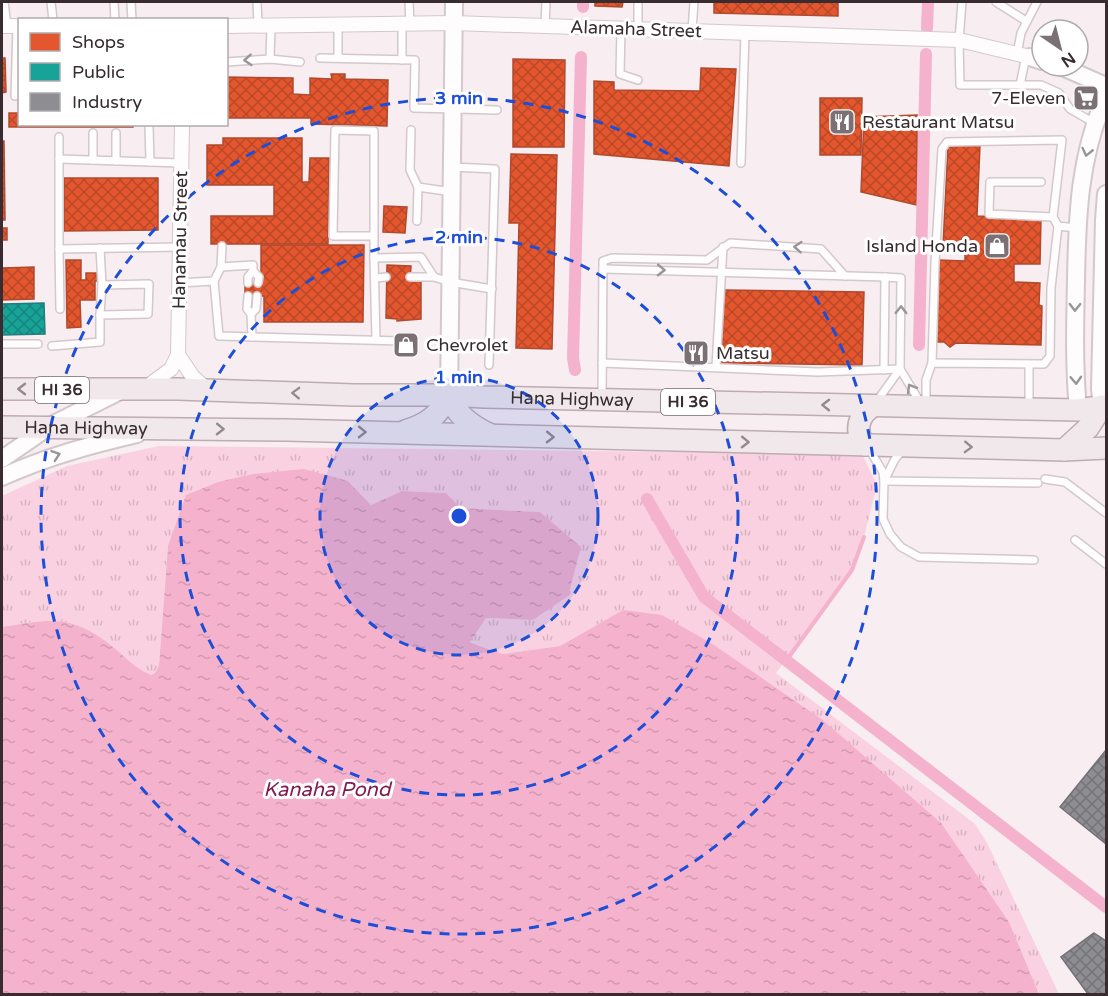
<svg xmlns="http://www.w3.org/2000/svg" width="1108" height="996" font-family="'Varela Round',sans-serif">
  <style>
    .grass { fill: url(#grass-tufts) }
    .water { fill: url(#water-ripples) }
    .shops { fill: url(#shops-cross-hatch); stroke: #b04a2f; stroke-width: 1.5 }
    .public { fill: url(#public-cross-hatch); stroke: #217f79; stroke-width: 1.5 }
    .industry { fill: url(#industry-cross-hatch); stroke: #747075; stroke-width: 1.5 }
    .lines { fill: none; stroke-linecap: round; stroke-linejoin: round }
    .stream { stroke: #f4b2cc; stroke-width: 4 }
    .canal { stroke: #f4b2cc; stroke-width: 12 }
    .service-casing { stroke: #d3c8cb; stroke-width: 10 }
    .minor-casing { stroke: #d3c8cb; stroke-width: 16 }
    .tertiary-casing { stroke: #d3c8cb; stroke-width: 20 }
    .primary-casing { stroke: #beacb2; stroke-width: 24 }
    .service { stroke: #fefcfd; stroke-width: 7 }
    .minor { stroke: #fefcfd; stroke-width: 14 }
    .tertiary { stroke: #fefcfd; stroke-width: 16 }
    .primary { stroke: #f0e8eb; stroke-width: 21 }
    .oneway { stroke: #9b9496 }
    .oneway2 { stroke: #948a8e }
    .ring { fill: none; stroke: #1d4ed8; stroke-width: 3; stroke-dasharray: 10 8 }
    .labels { text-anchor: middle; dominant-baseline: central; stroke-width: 6; stroke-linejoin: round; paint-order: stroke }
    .shield { fill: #fff; stroke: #746b6e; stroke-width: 1.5 }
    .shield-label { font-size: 16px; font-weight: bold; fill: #382c30 }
    .street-label { font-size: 18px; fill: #382c30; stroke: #fff }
    .poi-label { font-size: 18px; fill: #382c30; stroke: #fff; text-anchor: start }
    .water-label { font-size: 20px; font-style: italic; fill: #831a50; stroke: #fff }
    .centre { fill: #1d4ed8; stroke: #fff; stroke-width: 3 }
    .ring-label { font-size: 18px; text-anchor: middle; font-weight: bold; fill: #1d4ed8; stroke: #fff; stroke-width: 6; stroke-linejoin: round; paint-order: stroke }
  </style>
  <defs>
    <pattern id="grass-tufts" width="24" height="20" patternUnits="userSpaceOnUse" patternTransform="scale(1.5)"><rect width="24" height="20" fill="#fad1e0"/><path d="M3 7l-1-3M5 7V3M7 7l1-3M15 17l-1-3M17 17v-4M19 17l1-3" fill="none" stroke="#d7b4c0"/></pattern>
    <pattern id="water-ripples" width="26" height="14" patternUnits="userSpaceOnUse" patternTransform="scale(1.5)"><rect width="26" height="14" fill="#f4b2cc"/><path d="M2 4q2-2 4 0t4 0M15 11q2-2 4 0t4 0" fill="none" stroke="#d299b0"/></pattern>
    <pattern id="shops-cross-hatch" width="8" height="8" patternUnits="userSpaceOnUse" patternTransform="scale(1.5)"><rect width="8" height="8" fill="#e4572e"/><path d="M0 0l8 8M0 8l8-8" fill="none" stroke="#ba4828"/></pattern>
    <pattern id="public-cross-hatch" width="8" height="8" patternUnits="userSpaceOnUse" patternTransform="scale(1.5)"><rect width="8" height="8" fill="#17a398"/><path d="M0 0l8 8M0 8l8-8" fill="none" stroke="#16857c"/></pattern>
    <pattern id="industry-cross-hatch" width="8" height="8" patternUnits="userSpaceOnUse" patternTransform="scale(1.5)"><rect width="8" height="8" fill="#8d8d92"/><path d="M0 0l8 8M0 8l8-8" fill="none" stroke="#747378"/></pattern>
  </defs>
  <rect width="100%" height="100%" fill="#f8edf0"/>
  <!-- grass -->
  <path class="grass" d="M159,446l703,8 15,31 -13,52 -12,33 -76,103 199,151 12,19 72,151h-20l-30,-72 -386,-312 -63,36 -58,8 -33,-13 17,-23 47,2 7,-108 -79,-4 -15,-15 -44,-2 -31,14 -23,-24 -180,65 -9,119 -3,7 -6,3c-15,-6 -25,-18 -37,-28 -42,-33 -63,-28 -111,-20v-131l65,-30z"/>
  <!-- water -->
  <path class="water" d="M304,469l44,12 23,24 31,-14 44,2 15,15 79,4 41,35 -13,49 -35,24 -47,-2 -16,24 32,12 58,-8 63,-36 39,5 52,30 110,76 117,102 68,99 30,72h-1037v-367c49,-8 70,-13 111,20 12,10 23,22 38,28l5,-3 3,-7 9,-119 18,-51 32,-13 35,-8z"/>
  <!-- shops -->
  <g class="shops">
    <polygon points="595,2 623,2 622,7 595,6"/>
    <polygon points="714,2 838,2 838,16 714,13"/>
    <polygon points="2,58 5,58 6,92 2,93"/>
    <polygon points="513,59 565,60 564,147 513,147"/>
    <polygon points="701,68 736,69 729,166 594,154 594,81 614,82 614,90 700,91"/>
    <polygon points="331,74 345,74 345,79 388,80 387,126 311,124 311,118 226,118 226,77 293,78 293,94 310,95 310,78 332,79"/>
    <polygon points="820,98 862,98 861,155 820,155"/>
    <polygon points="9,113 20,113 20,124 133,124 133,127 9,127"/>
    <polygon points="917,115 917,205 861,192 864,117"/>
    <polygon points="223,138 302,138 302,182 309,182 310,158 329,158 328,244 211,244 211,216 274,216 274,185 207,185 207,145 223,145"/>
    <polygon points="2,141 4,141 5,220 2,220"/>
    <polygon points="980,145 977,216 1041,218 1040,264 1014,264 1014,282 1040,283 1039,305 1042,306 1041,345 956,343 950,347 944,342 937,342 939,260 965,261 965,246 943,246 948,147"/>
    <polygon points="511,154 557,155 552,349 516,348 519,223 509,223"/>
    <polygon points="64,178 158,178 158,230 64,231"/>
    <polygon points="384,206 407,207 405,233 383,232"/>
    <rect x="2" y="228" width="5" height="12"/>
    <polygon points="261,245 364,245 363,322 264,322 264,296 245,296 245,283 261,283"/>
    <polygon points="66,260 81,260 81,280 86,280 86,273 99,273 100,281 95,281 95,300 80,300 81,327 67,328"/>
    <polygon points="387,265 411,266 410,281 421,281 421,319 397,321 397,319 386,318"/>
    <polygon points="34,267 34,299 2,300 2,268"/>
    <polygon points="723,290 864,292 862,365 722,363"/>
  </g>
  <!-- public -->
  <polygon class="public" points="44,303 45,334 2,335 2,304"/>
  <!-- industry -->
  <g class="industry">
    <polygon points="1106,750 1106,844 1060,807"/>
    <polygon points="1094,933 1106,941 1106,994 1088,994 1061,957"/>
  </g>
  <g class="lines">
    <!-- stream -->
    <polyline class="stream" points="786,661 852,570 864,537"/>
    <!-- canal -->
    <g class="canal">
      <polyline points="583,7 583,2"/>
      <polyline points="927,28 928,2"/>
      <polyline points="919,345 926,54"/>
      <polyline points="575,370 573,358 581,57"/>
      <polyline points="647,499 704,597 1106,907"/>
    </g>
    <!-- service casing -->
    <g class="service-casing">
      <g id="service">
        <polyline points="4,2 7,26"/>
        <polyline points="51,2 53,20"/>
        <polyline points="114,2 115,20"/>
        <polyline points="131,2 132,20"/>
        <polyline points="257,2 258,25"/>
        <polyline points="409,2 410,24"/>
        <polyline points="962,2 959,40 960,85 1041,85 1059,93 1070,109 1096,124"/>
        <polyline points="996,2 1026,21"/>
        <polyline points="17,26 15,96 20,95"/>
        <polyline points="545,26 546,2"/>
        <polyline points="621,29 620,74 638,80"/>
        <polyline points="638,29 638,2"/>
        <polyline points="692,31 694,2"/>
        <polyline points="1017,54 1021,33 1037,2"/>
        <polyline points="320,58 415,60 414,108 497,110"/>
        <polyline points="338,58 338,25"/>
        <polyline points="270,59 271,26"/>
        <polyline points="402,60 402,24"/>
        <polyline points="226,62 270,59 300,62"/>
        <polyline points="1020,85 1026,56"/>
        <polyline points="149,127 150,162"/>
        <polyline points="411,130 410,170 418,187"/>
        <polyline points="93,133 93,160"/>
        <polyline points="59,137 59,159 181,163"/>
        <polyline points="59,159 59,249 180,247"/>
        <polyline points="116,161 116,133"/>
        <polyline points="741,163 745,33"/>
        <polyline points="452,167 495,169 489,365"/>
        <polyline points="1041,182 990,182 989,214 1053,217"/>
        <polyline points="417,221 418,187 452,192"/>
        <polyline points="374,236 333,236 335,130 374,131 374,258"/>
        <polyline points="59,249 60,309"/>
        <polyline points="221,267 222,246"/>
        <polyline points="603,269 885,277"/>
        <polyline points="410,277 434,277"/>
        <polyline points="375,278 386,277"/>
        <polyline points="214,281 221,267 253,265 253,271"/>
        <polyline points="179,283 214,281 219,336 401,341"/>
        <polyline points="248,283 248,277 253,271 259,277 258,283"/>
        <polyline points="248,296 247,309 251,314"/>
        <polyline points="100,315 102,285"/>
        <polyline points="252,337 251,314 256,309 257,296"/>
        <polyline points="376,340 374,258 421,257 434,277 450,282 492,289"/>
        <polyline points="2,344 38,344"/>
        <polyline points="52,346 100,342 100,315 148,314 149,284 102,285 100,248"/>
        <polyline points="602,363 818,372 900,369"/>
        <polyline points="932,363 935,263 942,149 947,142 1062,140 1053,217 1058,226 1076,228"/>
        <polyline points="1029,365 1029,407"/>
        <polyline points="716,367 723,247"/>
        <polyline points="884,370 885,277 901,278 900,369 920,402"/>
        <polyline points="602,397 603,261 612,258 707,260 730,243 821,249 845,276"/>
        <polyline points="877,401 900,369"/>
        <polyline points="926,404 926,380 932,363 1044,364 1050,356 1051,288 1058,226"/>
        <polyline points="869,449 883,472 884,481 883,519 890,534 901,547 919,557 1034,560"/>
        <polyline points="885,479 895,459 903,450"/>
        <polyline points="1045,479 1065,482 1106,513"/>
        <polyline points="884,481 1038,483"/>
        <polyline points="1075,540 1106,564"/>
      </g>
    </g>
    <!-- minor casing -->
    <g class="minor-casing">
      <g id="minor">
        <polyline points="2,26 20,26"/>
        <polyline points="226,26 454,23 959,40 1030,57"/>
        <polyline points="178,355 193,377 208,390"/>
        <polyline points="144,389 171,369 178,355 182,124"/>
      </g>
    </g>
    <!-- tertiary casing -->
    <g class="tertiary-casing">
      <g id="tertiary">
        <polyline points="1030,57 1042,61"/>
        <polyline points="1060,66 1106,86"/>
        <polyline points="449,395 454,2"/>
        <polyline points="1102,406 1100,389 1104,220 1106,194"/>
        <path d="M1078,410c-4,-43 -3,-85 -2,-129 1,-64 3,-125 30,-185"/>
        <polyline points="2,459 50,426 122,390"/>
        <path d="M2,477c44,-20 88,-32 135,-43"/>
      </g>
    </g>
    <!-- primary casing -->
    <g class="primary-casing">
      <g id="primary">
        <path id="s1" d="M2,389h176l176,6h95l35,2 594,13 28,-4"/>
        <path d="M449,395c6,19 24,32 42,40"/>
        <path id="s2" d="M2,427l285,3 777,20 42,-2"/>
        <path d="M405,431c23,-7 33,-15 44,-36"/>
        <path d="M865,445c-11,-14 -7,-30 8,-39"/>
        <polyline points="1064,450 1088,428 1102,406"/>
      </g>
    </g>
    <!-- service -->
    <use href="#service" class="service"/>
    <!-- minor -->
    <use href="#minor" class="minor"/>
    <!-- tertiary -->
    <use href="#tertiary" class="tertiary"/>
    <!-- primary -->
    <use href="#primary" class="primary"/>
  </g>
  <!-- one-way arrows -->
  <defs><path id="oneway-chevron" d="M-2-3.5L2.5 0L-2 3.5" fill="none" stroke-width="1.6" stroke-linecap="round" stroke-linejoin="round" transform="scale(1.5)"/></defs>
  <g class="oneway">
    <use href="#oneway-chevron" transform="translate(248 60) rotate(176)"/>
    <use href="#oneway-chevron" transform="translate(1087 152) rotate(103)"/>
    <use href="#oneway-chevron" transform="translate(798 247) rotate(-176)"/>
    <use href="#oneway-chevron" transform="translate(661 270) rotate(1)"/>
    <use href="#oneway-chevron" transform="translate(1075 307) rotate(91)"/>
    <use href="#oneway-chevron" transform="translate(901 310) rotate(-89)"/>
    <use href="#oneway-chevron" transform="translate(1076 380) rotate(87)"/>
    <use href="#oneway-chevron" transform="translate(911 388) rotate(-121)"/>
    <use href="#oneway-chevron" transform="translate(56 455) rotate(-19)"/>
  </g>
  <g class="oneway2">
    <use href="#oneway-chevron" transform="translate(22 389) rotate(-180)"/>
    <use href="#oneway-chevron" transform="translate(296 393) rotate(-178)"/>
    <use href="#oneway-chevron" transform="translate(826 405) rotate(-179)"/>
    <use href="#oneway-chevron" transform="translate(220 429) rotate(1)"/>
    <use href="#oneway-chevron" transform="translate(362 432) rotate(1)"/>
    <use href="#oneway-chevron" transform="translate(550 437) rotate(1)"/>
    <use href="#oneway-chevron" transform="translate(745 442) rotate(1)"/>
    <use href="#oneway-chevron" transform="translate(968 447) rotate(2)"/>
  </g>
  <!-- distance rings -->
  <circle cx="459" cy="516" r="139" fill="#1d4ed8" fill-opacity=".12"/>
  <g class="ring">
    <circle cx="459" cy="516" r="139"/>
    <circle cx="459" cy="516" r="279"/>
    <circle cx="459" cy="516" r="418"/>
  </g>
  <!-- icons -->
  <defs>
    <g id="supermarket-square" transform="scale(1.35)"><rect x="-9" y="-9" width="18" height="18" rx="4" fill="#7b7073" stroke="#fff"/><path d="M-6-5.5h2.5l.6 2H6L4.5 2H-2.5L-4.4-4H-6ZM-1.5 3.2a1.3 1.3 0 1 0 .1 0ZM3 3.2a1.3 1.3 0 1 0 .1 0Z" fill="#fff"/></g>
    <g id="restaurant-square" transform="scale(1.35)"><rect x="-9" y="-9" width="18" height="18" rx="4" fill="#7b7073" stroke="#fff"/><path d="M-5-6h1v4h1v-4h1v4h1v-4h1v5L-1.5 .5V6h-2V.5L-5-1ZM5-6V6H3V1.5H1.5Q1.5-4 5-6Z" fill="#fff"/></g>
    <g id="shop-square" transform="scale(1.35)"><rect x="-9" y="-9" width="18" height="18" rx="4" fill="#7b7073" stroke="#fff"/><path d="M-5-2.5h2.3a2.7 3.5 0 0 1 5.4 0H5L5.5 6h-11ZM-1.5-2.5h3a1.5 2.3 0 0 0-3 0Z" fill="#fff"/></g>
  </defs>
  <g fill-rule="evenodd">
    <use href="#supermarket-square" x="1086" y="98"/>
    <use href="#restaurant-square" x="842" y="122"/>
    <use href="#shop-square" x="997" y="246"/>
    <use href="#shop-square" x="406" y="345"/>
    <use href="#restaurant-square" x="696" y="353"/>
  </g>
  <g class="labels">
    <!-- shield labels -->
    <g class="shield">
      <rect x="35" y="377" width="54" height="26" rx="4.5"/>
      <rect x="661" y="389" width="54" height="26" rx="4.5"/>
    </g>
    <g class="shield-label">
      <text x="62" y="390">HI 36</text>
      <text x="688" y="402">HI 36</text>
    </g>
    <!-- street labels -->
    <g class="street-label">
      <text transform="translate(636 29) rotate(2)">Alamaha Street</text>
      <text transform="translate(180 240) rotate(-89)">Hanamau Street</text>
      <text stroke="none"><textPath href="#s1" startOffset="570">Hana Highway</textPath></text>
      <text stroke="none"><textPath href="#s2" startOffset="84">Hana Highway</textPath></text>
    </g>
    <!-- poi labels -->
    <g class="poi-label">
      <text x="1066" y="98" text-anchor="end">7-Eleven</text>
      <text x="862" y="122">Restaurant Matsu</text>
      <text x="978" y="246" text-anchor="end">Island Honda</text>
      <text x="426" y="345">Chevrolet</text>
      <text x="716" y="353">Matsu</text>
    </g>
    <!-- water labels -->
    <g class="water-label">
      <text x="327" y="790">Kanaha Pond</text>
    </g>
  </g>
  <circle cx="459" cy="516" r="9" class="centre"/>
  <g class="ring-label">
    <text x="459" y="104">3 min</text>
    <text x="459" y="243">2 min</text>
    <text x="459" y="383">1 min</text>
  </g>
  <!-- border -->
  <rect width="1108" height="996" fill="none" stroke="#382c30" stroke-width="6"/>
  <!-- legend -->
  <rect x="18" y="18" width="210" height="108" fill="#ffffff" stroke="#afabac" stroke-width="1.5"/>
  <rect x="30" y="33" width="30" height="18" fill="#e4572e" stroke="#afabac" stroke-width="1.5"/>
  <text x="72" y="48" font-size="18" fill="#382c30">Shops</text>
  <rect x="30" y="63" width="30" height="18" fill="#17a398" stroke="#afabac" stroke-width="1.5"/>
  <text x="72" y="78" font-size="18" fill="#382c30">Public</text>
  <rect x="30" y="93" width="30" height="18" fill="#8d8d92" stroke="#afabac" stroke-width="1.5"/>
  <text x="72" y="108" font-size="18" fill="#382c30">Industry</text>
  <!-- north arrow -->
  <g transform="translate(1060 48) rotate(145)"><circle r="28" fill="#ffffff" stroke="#afabac" stroke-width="1.5"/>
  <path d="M0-4.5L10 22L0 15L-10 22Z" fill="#7b7073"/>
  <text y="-9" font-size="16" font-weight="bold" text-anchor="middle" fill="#382c30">N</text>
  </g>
</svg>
